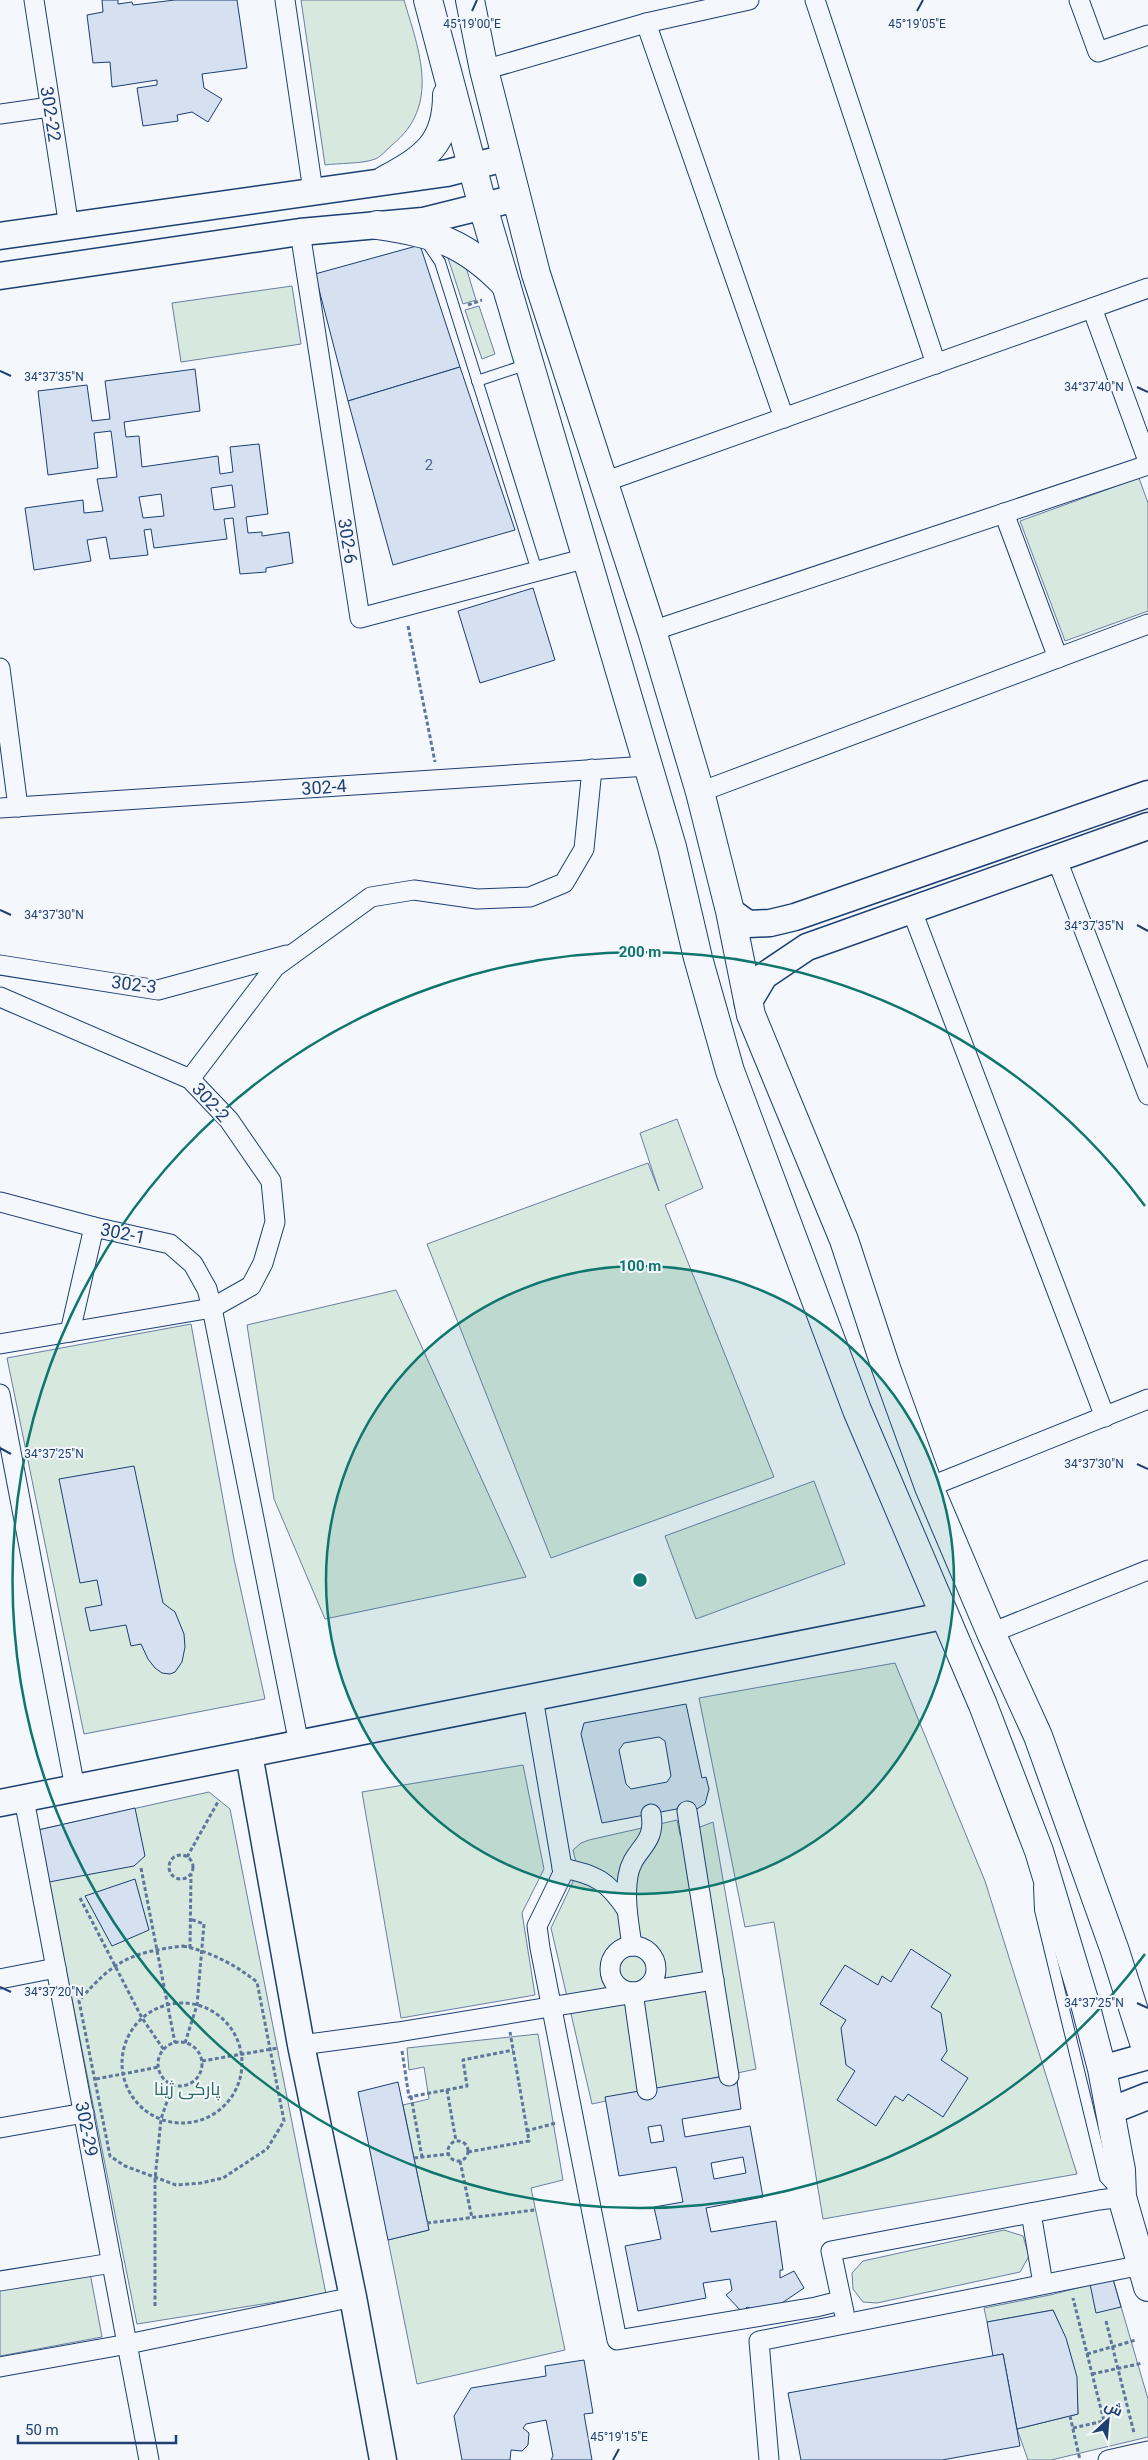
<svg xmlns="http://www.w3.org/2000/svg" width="1148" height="2460" font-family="Roboto,Cairo,sans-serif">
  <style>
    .green { fill: #d7e8df; stroke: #687fa3 }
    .building { fill: #d5e0f0; stroke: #1d3f73; fill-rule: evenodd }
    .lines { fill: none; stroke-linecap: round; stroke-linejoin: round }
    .lane-casing { stroke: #1d3f73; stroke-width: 12 }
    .street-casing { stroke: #1d3f73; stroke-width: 21 }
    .secondary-casing { stroke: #1d3f73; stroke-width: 29 }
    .primary-casing { stroke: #1d3f73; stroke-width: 30 }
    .path { stroke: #5e769c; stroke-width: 3; stroke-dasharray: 4 2.5; stroke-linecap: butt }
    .lane { stroke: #f4f7fb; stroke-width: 10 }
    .street { stroke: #f4f7fb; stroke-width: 19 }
    .secondary { stroke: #f4f7fb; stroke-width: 26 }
    .primary { stroke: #f4f7fb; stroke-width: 28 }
    .ticks { fill: none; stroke: #1d3f73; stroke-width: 2 }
    .ring { fill: none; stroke: #0f766e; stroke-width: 2.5 }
    .labels { text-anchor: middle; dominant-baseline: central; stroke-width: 4; stroke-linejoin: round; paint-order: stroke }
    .number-label { font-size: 15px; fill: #4b6792 }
    .street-label { font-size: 18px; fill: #1d3f73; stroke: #f4f7fb }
    .park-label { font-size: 18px; fill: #2c6c60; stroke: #f4f7fb }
    .ticks-label { font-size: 12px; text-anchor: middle; fill: #1d3f73; stroke: #f4f7fb; stroke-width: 4; stroke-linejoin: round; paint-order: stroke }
    .centre { fill: #0f766e; stroke: #f4f7fb; stroke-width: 2.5 }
    .ring-label { font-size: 15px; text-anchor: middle; font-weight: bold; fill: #0f766e; stroke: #f4f7fb; stroke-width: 4; stroke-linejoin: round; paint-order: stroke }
  </style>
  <rect width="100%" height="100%" fill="#f4f7fb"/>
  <!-- green -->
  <g class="green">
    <path d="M301,0h103c15,51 37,105 -12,145 -5,4 -11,12 -17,14 -12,5 -37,4 -50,6z"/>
    <polygon points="447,255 465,264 476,300 463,304"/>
    <polygon points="292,286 301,344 181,362 172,303"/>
    <polygon points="479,306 495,354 482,359 465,310"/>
    <polygon points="1139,478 1148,503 1148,611 1065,641 1020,521"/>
    <polygon points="677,1119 703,1188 665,1205 774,1477 551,1558 427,1244 648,1163 659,1191 640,1133"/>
    <polygon points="396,1290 526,1577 325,1619 274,1499 247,1325"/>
    <polygon points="191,1324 234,1559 265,1699 84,1734 7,1358"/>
    <polygon points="814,1481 845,1564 696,1619 665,1536"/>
    <polygon points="895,1663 985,1881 1077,2174 823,2219 774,1922 745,1927 699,1698"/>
    <polygon points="523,1765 544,1869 522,1913 535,1995 401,2018 362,1792"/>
    <polygon points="209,1792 230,1809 326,2294 137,2324 38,1830"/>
    <polygon points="677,1820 680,1835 713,1822 756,2069 592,2104 551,1928 578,1871 573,1850 581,1843 589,1840"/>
    <polygon points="538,2034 563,2180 531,2188 565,2350 417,2384 388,2240 429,2230 403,2105 429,2099 424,2067 409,2070 407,2048"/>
    <polygon points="1004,2230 1023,2236 1029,2256 1020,2272 877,2303 863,2302 853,2289 852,2273 863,2261"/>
    <polygon points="90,2273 102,2337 0,2356 0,2289"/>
    <path d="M1113,2279l35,120v38l-97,23h-23l-11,-31 61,-15c-1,-41 -7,-66 -25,-104l-66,12 -3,-14 66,-13z"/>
  </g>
  <!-- building -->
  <g class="building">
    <polygon points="102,0 118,0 118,4 132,2 133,5 175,0 237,0 247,68 202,74 204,88 222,99 208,122 192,112 177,115 178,121 143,126 137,88 157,85 157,80 112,87 110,62 93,63 87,15 103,12"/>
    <polygon points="420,245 460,367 348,401 315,274"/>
    <polygon points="460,367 515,530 393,565 348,401"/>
    <path d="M195,369l5,42 -76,11 2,15 13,-1 3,31 76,-11 2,18 13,-2 -3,-25 29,-3 9,70 -22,3 2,16 14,-1v4l27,-4 4,31 -27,5v4l-26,2 -7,-56 -9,1 3,20 -73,9 -3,-19 -7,1 4,25 -38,4 -4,-22 -19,3 4,21 -57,9 -9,-62 58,-8 1,13 19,-2 -6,-32 20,-2 -6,-46 -17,2 4,35 -50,7 -10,-84 49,-6 5,36 18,-2 -5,-38zM232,485l3,22 -21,3 -3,-22zM161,494l3,22 -21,2 -4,-21z"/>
    <polygon points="533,588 555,660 480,683 458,611"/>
    <polygon points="134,1466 163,1603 175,1612 184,1634 185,1647 182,1662 175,1672 170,1674 162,1673 155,1668 148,1659 141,1644 131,1646 126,1625 90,1631 85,1608 102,1605 97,1580 80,1583 59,1479"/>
    <path d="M686,1704l16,74 4,-1 3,12 -4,15 -10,6 -13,-2 -80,15 -21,-89 3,-11zM659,1737l6,4 6,35 -4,6 -36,7 -5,-5 -7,-34 5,-7z"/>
    <polygon points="135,1808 145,1856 134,1866 49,1882 38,1830"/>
    <polygon points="135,1879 149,1930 112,1946 85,1896"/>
    <polygon points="911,1949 951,1975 931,2007 941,2013 947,2051 941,2060 968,2078 943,2117 908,2094 903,2101 895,2096 876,2126 837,2100 855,2071 846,2065 841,2028 846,2020 820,2004 845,1965 878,1985 882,1976 891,1982"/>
    <path d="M736,2074l5,35 -59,10 3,18 65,-11 13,71 -57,11 5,24 65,-11 7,49h-3v8l14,-7 10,17 -25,17 -27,4 -5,-2 -5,5 -16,-17 6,-5 -2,-11 -27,4 3,15 -68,13 -13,-65 36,-7 -7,-32 29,-5 -7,-35 -57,9 -14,-79zM661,2125l3,16 -13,2 -3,-16zM743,2157l3,16 -32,6 -3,-16z"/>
    <polygon points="398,2082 429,2230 388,2240 358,2092"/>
    <polygon points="1113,2279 1121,2307 1096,2313 1090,2284"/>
    <polygon points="1053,2310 1066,2338 1077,2377 1078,2414 1017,2429 1003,2354 993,2356 987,2322"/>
    <polygon points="1003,2354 1020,2446 942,2460 801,2460 788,2393"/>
    <polygon points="584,2360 593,2413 584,2414 592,2460 551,2460 553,2456 546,2420 526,2424 523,2428 529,2433 528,2445 522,2451 511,2450 510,2460 462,2460 454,2416 471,2388 546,2376 545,2366"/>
  </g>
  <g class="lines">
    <!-- lane casing -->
    <g class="lane-casing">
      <g id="lane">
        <polyline points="425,240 440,262 537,571"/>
        <polyline points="477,381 528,364"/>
        <polyline points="1039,1887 1040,1910 1105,2178 1116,2190"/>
      </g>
    </g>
    <!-- street casing -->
    <g class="street-casing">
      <g id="street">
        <polyline points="34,0 69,227"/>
        <polyline points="285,0 313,191"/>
        <polyline points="815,0 936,364"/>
        <polyline points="1079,0 1098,52 1148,35"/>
        <polyline points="646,23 784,418"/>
        <polyline points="484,70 646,23 749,0"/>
        <polyline points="0,114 50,107"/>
        <polyline points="300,232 360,618 587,558"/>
        <polyline points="1092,308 1148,461"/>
        <polyline points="604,482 1148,288"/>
        <polyline points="1004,513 1058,658"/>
        <polyline points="652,631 1148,465"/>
        <polyline points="0,668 18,807"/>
        <polyline points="700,792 1148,624"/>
        <polyline points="0,808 648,766"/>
        <polyline points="1057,860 1148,1095"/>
        <polyline points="912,911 1105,1417"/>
        <polyline points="0,965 158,990 287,955"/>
        <polyline points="0,997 190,1079 229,1120 271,1181 275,1222 263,1263 251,1286 212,1308 0,1344"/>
        <polyline points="190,1079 275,967 371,897 414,890 477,899 530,897 564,883 584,849 592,769"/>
        <polyline points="0,1202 94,1227 170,1244 193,1264 207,1289 212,1308 299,1744"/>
        <polyline points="70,1332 94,1227"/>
        <polyline points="0,1394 75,1788"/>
        <polyline points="929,1487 1148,1399"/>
        <polyline points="991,1633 1148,1570"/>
        <polyline points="533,1698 563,1873 537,1926 540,1948 617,2340 816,2307 840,2301"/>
        <polyline points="24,1799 149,2460"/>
        <polyline points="687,1811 729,2076"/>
        <path d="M562,1868c33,6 46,13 65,42"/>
        <path d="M632,1946c-3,-23 -8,-46 -4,-70 4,-27 29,-31 23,-62"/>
        <circle cx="633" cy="1969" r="23"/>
        <polyline points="0,1979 56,1968"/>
        <polyline points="633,1992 647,2090"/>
        <polyline points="301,2045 398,2032 714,1980"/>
        <polyline points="0,2128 84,2113"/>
        <polyline points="1031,2213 1043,2284"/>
        <polyline points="0,2281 112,2263"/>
        <polyline points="844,2312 831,2251 1099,2200 1122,2197"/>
        <polyline points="0,2367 128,2344 353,2297"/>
        <polyline points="769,2460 759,2341 1142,2265"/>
        <polyline points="1108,2460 1148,2451"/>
      </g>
    </g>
    <!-- secondary casing -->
    <g class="secondary-casing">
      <g id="secondary">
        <polyline points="0,236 447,173 505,158"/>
        <polyline points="0,276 300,232 423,221 516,198"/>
        <polyline points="730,911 748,924 770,923 795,917 1148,794"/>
        <polyline points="748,1003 764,976 807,947 1148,826"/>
        <polyline points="249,1754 301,2045 353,2297 383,2460"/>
        <polyline points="0,1803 943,1616"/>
        <polyline points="1102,2069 1148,2056"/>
        <polyline points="1110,2111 1148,2096"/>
      </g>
    </g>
    <!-- primary casing -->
    <g class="primary-casing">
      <g id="primary">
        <polyline points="428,0 483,207 672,847 698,958 730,1071 857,1410 983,1705 1039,1851 1084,2000 1102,2069 1121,2170 1122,2197 1148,2287"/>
        <polyline points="470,0 484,70 536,274 652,631 700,792 730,911 751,1015 844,1240 886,1368 929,1487 991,1633 1038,1736 1115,1951 1148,2055"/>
        <path d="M385,180c40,-22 62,-36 62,-85"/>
        <path d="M377,225c58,9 87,16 129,60"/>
      </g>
    </g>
    <!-- path -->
    <g class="path">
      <polyline points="468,305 482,300"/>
      <polyline points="408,626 435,762"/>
      <circle cx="181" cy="1867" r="12"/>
      <polyline points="187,1857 219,1800"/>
      <polyline points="141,1868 175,2043"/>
      <polyline points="80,1898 142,2018 164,2050"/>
      <path d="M183,1946c28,6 51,18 74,36l27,139 -17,28 -44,29 -22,5 -25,2 -51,-19 -15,-10 -31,-155c34,-40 52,-49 104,-55z"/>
      <polyline points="190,1948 191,1874"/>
      <circle cx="182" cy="2063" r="60"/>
      <circle cx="180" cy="2064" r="22"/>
      <polyline points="185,2043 197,2005 204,1924 190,1919"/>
      <polyline points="402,2051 409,2097 467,2086 463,2060 513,2050"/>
      <polyline points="202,2061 278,2048"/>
      <polyline points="96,2079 159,2067"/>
      <polyline points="447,2090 456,2141"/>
      <polyline points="411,2096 422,2157"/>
      <polyline points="526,2131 556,2123"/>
      <circle cx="458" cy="2151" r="10"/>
      <polyline points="468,2152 529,2141 510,2032"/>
      <polyline points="414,2158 448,2154"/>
      <polyline points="460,2161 472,2218"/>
      <polyline points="427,2223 535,2210"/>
      <polyline points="155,2306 155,2179 161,2119 173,2084"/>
      <polyline points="1106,2321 1134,2433"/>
      <polyline points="1087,2354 1136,2340"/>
      <polyline points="1092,2374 1143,2363"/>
      <polyline points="1070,2416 1080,2460"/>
      <polyline points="1073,2428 1104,2421 1073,2298"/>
    </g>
    <!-- lane -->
    <use href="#lane" class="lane"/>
    <!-- street -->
    <use href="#street" class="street"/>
    <!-- secondary -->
    <use href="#secondary" class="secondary"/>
    <!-- primary -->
    <use href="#primary" class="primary"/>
  </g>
  <!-- ticks -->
  <path class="ticks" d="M472,11l5,-11M917,11l6,-11M0,371l11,5M1137,387l11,5M0,910l11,5M1137,925l11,6M0,1448l11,6M1137,1464l11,5M0,1987l11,5M1137,2003l11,5M613,2460l6,-11"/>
  <!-- distance rings -->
  <circle cx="640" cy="1580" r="314" fill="#0f766e" fill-opacity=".12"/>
  <g class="ring">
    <circle cx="640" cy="1580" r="314"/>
    <path d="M1145 1954A628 628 0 1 1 1145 1206"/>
  </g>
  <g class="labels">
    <!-- number labels -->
    <g class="number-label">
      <text x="429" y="465">2</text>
    </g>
    <!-- street labels -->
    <g class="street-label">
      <text transform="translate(51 114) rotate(81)">302-22</text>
      <text transform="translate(348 541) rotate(81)">302-6</text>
      <text transform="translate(324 787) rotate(-4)">302-4</text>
      <text transform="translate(134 984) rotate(7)">302-3</text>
      <text transform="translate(211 1102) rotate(48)">302-2</text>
      <text transform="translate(123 1233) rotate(12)">302-1</text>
      <text transform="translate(87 2129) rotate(79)">302-29</text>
    </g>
    <!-- park labels -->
    <g class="park-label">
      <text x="187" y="2088">پارکی ژینا</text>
    </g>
  </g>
  <g class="ticks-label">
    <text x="472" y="28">45°19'00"E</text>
    <text x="917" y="28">45°19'05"E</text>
    <text x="54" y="381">34°37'35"N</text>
    <text x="1094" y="391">34°37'40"N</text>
    <text x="54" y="919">34°37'30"N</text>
    <text x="1094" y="930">34°37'35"N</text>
    <text x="54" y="1458">34°37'25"N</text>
    <text x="1094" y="1468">34°37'30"N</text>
    <text x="54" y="1996">34°37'20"N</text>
    <text x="1094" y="2007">34°37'25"N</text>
    <text x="619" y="2441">45°19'15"E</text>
  </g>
  <circle cx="640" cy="1580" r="8" class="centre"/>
  <g class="ring-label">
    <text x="640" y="957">200 m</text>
    <text x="640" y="1271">100 m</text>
  </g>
  <!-- north arrow -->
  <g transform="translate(1108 2420) rotate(26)" stroke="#f4f7fb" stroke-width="4" paint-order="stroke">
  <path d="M0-4L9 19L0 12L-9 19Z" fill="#1d3f73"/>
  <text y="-8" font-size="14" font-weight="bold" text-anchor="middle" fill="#1d3f73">ش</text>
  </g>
  <!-- scale -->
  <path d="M18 2435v8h158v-8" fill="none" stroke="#1d3f73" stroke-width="2.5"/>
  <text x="25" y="2435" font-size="15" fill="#1d3f73" stroke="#f4f7fb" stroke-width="4" paint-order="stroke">50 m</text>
</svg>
